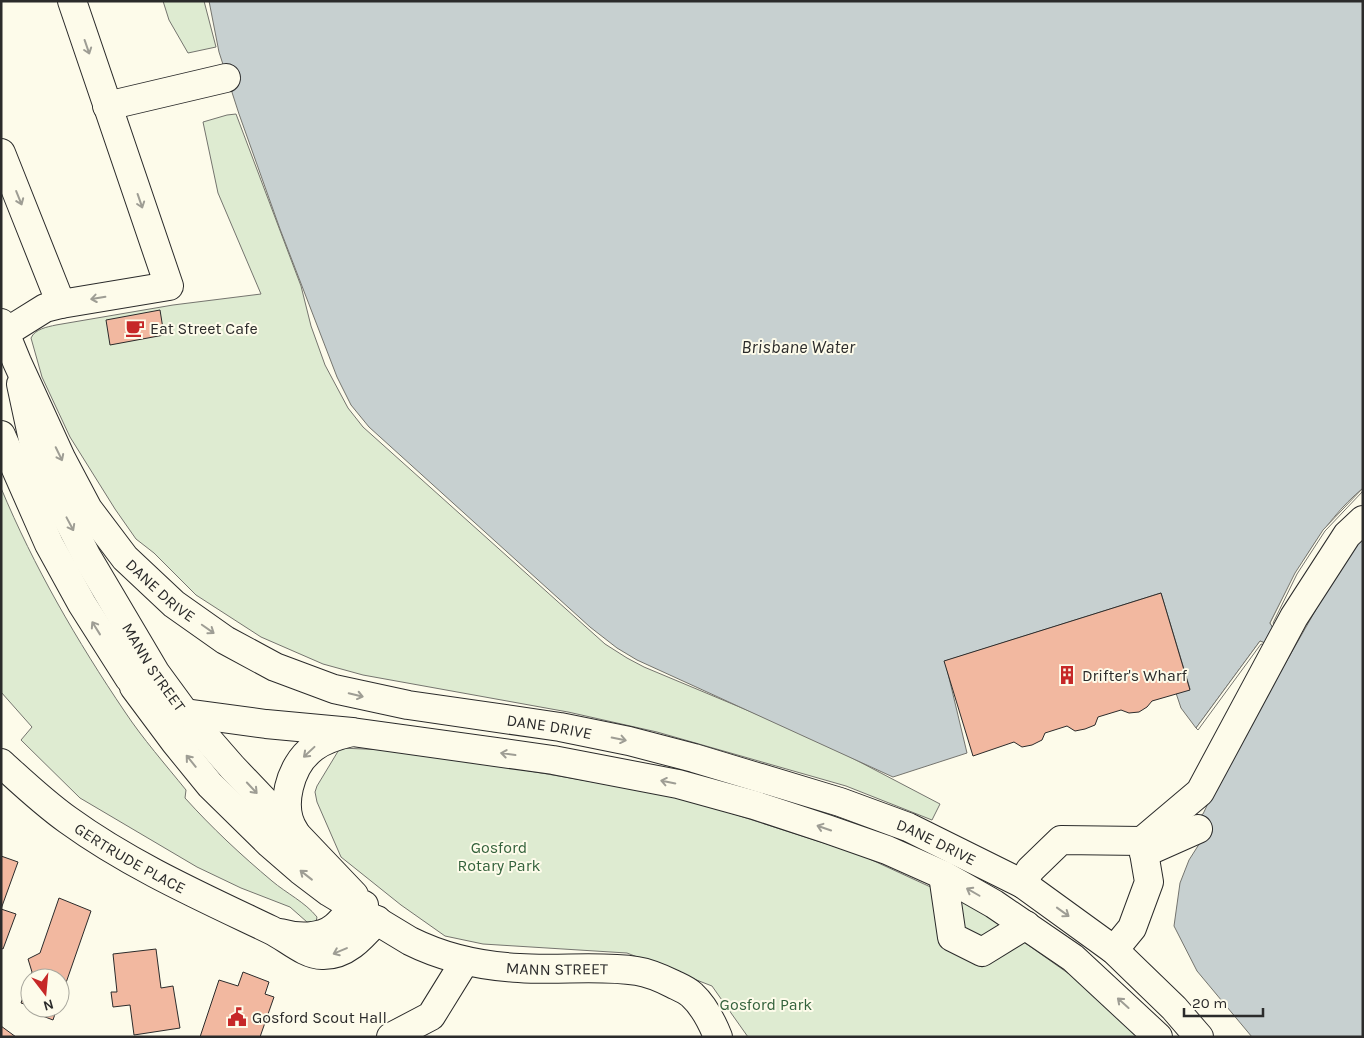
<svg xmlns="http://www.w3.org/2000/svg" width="1364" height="1038" font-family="Karla,sans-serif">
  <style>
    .green { fill: #deebd1; stroke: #74746e }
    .water { fill: #c7d0d0; stroke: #74746e }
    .pier { fill: #fdfbea; stroke: #74746e }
    .building { fill: #f2b8a0; stroke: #2b2b2b }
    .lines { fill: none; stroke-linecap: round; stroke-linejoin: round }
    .minor-casing { stroke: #2b2b2b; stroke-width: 30 }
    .highway-casing { stroke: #2b2b2b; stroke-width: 30 }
    .minor { stroke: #fdfbea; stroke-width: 28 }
    .highway { stroke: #fdfbea; stroke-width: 28 }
    .oneway { stroke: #9e9d94 }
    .labels { text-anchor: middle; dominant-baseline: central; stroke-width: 4; stroke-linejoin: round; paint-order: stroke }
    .poi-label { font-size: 16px; fill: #2b2b2b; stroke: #fdfbea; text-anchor: start }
    .street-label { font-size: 16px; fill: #2b2b2b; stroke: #fdfbea }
    .park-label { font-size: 16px; fill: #34623c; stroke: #fdfbea }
    .water-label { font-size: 18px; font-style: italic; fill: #2b2b2b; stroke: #fdfbea }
  </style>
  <rect width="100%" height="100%" fill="#fdfbea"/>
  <!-- green -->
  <g class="green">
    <polygon points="163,1 204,1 216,47 188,53 169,20"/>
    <path d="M236,114l65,172 10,40 14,39 23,43 15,19 242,217 22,14 17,9 172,72 124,65 -8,16 -86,-34 -189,-54 -89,-20 -205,-37 -40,-11 -62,-27 -65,-42 -42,-42 -18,-14 -21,-30 -45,-72 -28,-60 -11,-39c4,-9 16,-11 25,-13l117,-20 88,-11 -43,-101 -15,-71 24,-7z"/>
    <path d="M1,488c33,79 76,153 124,224 18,27 40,52 61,78l-1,8c27,30 56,57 87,83 14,12 33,21 45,36l-1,5h-9l-17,-15 -49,-19 -44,-21 -117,-69 -59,-58 11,-13 -31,-35z"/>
    <polygon points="340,748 413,751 681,797 861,855 974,907 1099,995 1144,1037 748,1037 712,986 627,953 483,944 445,936 401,905 341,857 317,802 315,792 317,786"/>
  </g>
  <!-- water -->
  <g class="water">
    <path d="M209,1h1154v487c-43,36 -68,86 -93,135l3,5 -8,15 -5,-2 -64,87 -15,-20 -5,-15 14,-4 -29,-96 -216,68 22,92 -74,24 -256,-117 -20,-12 -27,-21 -221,-200 -18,-22 -14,-28 -57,-148 -41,-115 -20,-62z"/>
    <polygon points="1363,536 1363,1037 1252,1037 1197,971 1174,926 1180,883 1189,860 1203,838 1193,820 1203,814 1220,778 1347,555"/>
  </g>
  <!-- pier -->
  <polygon class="pier" points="1363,488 1363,491 1325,531 1297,574 1273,623 1275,627 1266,645 1261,644 1198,730 1196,728 1260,641 1265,643 1273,628 1270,623 1295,573 1323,530"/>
  <!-- building -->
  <g class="building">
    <polygon points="160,310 164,335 110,345 106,320"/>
    <polygon points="1161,593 1190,690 1152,701 1147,707 1139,712 1129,713 1121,710 1098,717 1095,725 1085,729 1075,731 1067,726 1045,733 1042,740 1032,745 1022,747 1014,742 973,756 944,661"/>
    <polygon points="1,856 18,862 1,909"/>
    <polygon points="59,898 91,911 60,1000 60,978 30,978 30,1006 21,1003 32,972 28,959 40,953"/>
    <polygon points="1,909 16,914 3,949 1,948"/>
    <polygon points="156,949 161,988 173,986 180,1028 134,1035 130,1005 113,1007 111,992 117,992 113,954"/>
    <polygon points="243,972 269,982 265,994 274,997 260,1037 200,1037 219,980 238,986"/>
    <polygon points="34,1008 57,1008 53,1020 32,1012"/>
    <polygon points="1,1026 16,1037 1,1037"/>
  </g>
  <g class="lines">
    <!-- minor casing -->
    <g class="minor-casing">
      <g id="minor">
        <polyline points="107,106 226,78"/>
        <polyline points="1,153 61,304 45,308 5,333"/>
        <polyline points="61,304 169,286 72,1"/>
        <path id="s1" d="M21,384l12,56 15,40 39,77 68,115 30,41 47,54 122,128"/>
        <path id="s2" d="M134,687l41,55 35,43 60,59 30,26 29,22 81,49c34,17 71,25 109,27 39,3 79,-3 118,3 13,2 24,7 36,13 6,3 14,6 19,11 12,11 20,27 26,42"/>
        <path id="s3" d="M1,763c22,20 43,40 67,57 62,45 134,77 203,110 15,7 34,25 51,25 24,1 40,-18 55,-35"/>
        <path d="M295,832c-17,-24 -5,-67 18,-84 11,-9 26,-13 39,-16"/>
        <polyline points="1142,841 1200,792 1294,617 1347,535 1363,520"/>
        <polyline points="1144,853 1198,829"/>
        <polyline points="943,875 952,937 982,952 1026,925"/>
        <polyline points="1023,884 1030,870 1061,840 1142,841 1149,882 1132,928 1114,950"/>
        <path d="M280,933c17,5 41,6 55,-6 7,-6 13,-14 19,-21l10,-1"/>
        <polyline points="391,1037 431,1016 465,961"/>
      </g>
    </g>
    <!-- highway casing -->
    <g class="highway-casing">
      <g id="highway">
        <path id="s4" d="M1,323l16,39 44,96 27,51 37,49 49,46 51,36 50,27 59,22 74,16 152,22 69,14 65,17 146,44 68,25 115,57 91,66 60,58 25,29"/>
        <polyline points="1,435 49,544 82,604 129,678 139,690 161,704 185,713 266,724 352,732 553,760 678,784 754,805 827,829 887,850 943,875 994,904 1073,958 1158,1037"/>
      </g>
    </g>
    <!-- minor -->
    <use href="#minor" class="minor"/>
    <!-- highway -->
    <use href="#highway" class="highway"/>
  </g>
  <!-- one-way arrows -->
  <defs><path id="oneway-shaft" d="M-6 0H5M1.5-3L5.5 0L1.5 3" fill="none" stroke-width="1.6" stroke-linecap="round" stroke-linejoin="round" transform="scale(1.25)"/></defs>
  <g class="oneway">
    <use href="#oneway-shaft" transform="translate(87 47) rotate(71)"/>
    <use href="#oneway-shaft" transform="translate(19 198) rotate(68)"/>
    <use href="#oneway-shaft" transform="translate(140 201) rotate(71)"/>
    <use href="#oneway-shaft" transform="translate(98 298) rotate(171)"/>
    <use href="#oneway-shaft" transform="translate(59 454) rotate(64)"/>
    <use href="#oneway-shaft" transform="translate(70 524) rotate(62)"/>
    <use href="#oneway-shaft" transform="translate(96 628) rotate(-122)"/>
    <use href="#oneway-shaft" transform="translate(208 629) rotate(35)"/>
    <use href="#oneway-shaft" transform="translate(356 695) rotate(13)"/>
    <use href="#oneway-shaft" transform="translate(619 739) rotate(11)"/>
    <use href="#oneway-shaft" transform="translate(309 752) rotate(137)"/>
    <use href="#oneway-shaft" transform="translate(508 754) rotate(-172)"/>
    <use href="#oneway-shaft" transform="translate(191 761) rotate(-129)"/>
    <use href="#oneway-shaft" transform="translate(668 782) rotate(-169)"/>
    <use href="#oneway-shaft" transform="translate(252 788) rotate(47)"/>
    <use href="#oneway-shaft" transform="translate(824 828) rotate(-161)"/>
    <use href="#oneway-shaft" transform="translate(306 875) rotate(-142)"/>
    <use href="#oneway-shaft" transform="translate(973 892) rotate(-150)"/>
    <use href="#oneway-shaft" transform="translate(1063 912) rotate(36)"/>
    <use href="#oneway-shaft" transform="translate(340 951) rotate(157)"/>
    <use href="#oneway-shaft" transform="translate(1123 1003) rotate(-138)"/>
  </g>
  <!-- icons -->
  <defs>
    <g id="cafe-bare" transform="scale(1.5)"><path d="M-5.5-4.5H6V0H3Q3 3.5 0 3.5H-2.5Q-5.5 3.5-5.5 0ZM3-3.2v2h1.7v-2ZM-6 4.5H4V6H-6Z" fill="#c62828" stroke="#fdfbea" stroke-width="2.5" paint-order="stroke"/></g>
    <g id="building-bare" transform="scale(1.5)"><path d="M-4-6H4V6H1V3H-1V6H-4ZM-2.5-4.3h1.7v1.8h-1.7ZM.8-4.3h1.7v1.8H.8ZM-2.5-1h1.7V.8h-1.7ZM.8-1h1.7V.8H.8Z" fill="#c62828" stroke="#fdfbea" stroke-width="2.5" paint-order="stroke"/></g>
    <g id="civic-bare" transform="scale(1.5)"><path d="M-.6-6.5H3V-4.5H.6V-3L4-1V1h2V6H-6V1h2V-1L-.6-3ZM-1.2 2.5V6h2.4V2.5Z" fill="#c62828" stroke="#fdfbea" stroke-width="2.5" paint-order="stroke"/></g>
  </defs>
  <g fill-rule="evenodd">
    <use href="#cafe-bare" x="135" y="328"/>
    <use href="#building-bare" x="1067" y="675"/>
    <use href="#civic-bare" x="237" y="1017"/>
  </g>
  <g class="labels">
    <!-- poi labels -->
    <g class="poi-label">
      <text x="150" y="328">Eat Street Cafe</text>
      <text x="1082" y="675">Drifter's Wharf</text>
      <text x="252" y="1017">Gosford Scout Hall</text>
    </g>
    <!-- street labels -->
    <g class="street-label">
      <text stroke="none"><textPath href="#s4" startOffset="315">DANE DRIVE</textPath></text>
      <text stroke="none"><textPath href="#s1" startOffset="315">MANN STREET</textPath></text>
      <text stroke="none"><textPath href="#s4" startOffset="735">DANE DRIVE</textPath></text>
      <text stroke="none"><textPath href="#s4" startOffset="1140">DANE DRIVE</textPath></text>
      <text stroke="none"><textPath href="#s3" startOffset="161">GERTRUDE PLACE</textPath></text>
      <text stroke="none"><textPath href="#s2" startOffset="530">MANN STREET</textPath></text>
    </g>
    <!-- park labels -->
    <g class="park-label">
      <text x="499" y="847">Gosford<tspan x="499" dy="18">Rotary Park</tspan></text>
      <text x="766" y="1004">Gosford Park</text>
    </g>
    <!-- water labels -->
    <g class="water-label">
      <text x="798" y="347">Brisbane Water</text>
    </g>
  </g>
  <!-- border -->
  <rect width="1364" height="1038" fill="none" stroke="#2b2b2b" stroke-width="5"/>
  <!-- north arrow -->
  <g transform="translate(45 993) rotate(164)"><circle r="24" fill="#fdfbea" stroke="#a9a89e"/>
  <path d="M0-4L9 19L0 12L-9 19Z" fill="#c62828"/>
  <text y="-8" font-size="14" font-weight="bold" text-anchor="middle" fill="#2b2b2b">N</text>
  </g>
  <!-- scale -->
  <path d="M1184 1008v8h79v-8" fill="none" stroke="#2b2b2b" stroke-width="2.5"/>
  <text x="1192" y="1008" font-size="15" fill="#2b2b2b" stroke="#fdfbea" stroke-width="4" paint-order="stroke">20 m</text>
</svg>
